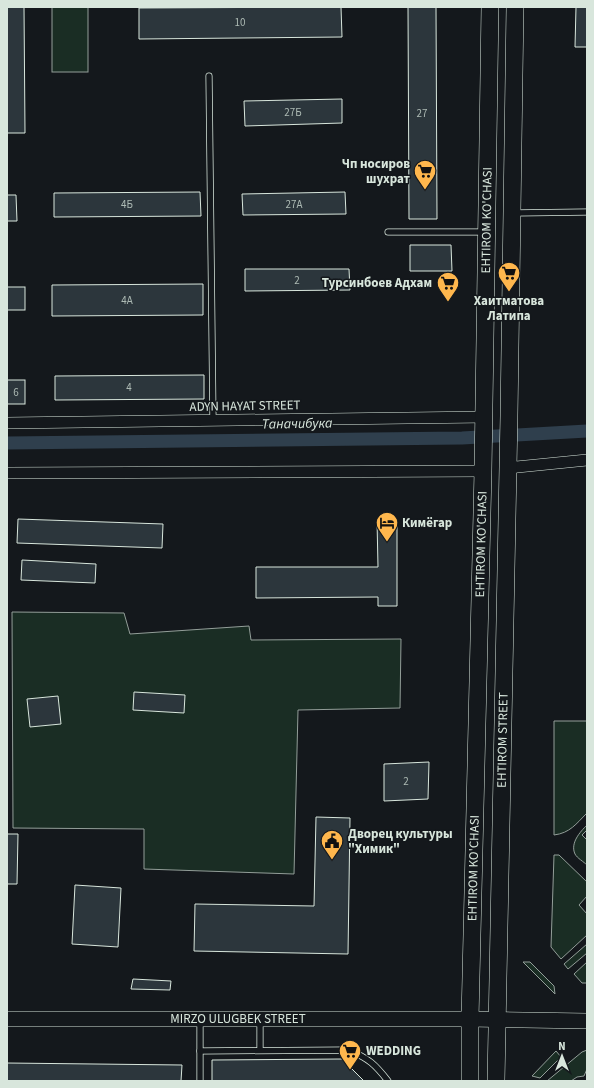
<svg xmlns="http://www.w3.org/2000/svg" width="594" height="1088" font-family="'Source Sans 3',sans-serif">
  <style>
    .green { fill: #1a2d24; stroke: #939e99 }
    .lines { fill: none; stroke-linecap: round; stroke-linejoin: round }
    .canal { stroke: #2f3f4d; stroke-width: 13 }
    .building { fill: #2c363c; stroke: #d8e6dc }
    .lane-casing { stroke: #d8e6dc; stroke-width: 7 }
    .street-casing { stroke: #d8e6dc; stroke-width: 12 }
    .secondary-casing { stroke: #d8e6dc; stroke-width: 16 }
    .primary-casing { stroke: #d8e6dc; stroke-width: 18 }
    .lane { stroke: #14181c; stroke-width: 5.5 }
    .street { stroke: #14181c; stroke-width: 11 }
    .secondary { stroke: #14181c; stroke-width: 15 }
    .primary { stroke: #14181c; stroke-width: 17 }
    .labels { text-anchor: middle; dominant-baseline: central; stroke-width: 3; stroke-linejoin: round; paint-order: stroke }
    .number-label { font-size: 11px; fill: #adbab4 }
    .poi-label { font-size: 13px; font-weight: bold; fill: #d8e6dc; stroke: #14181c; text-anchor: start }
    .street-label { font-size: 13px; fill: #d8e6dc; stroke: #14181c }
    .water-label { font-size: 14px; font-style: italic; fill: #d8e6dc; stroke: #14181c }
  </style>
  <rect width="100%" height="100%" fill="#14181c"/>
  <!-- green -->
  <g class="green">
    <rect x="52" y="7" width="36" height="65"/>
    <polygon points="12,612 124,613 130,634 249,626 251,640 401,639 400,708 298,710 294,874 144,869 144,829 13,828"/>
    <path d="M554,721h33v92c-11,11 -17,20 -33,22z"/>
    <path d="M587,825v5l-5,5 5,5v25c-3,-3 -10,-7 -12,-11 -5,-11 5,-22 12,-29z"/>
    <polygon points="554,855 559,855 587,882 587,896 579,905 587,914 587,935 561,959 551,947"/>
    <polygon points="587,944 587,953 568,969 564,964"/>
    <polygon points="523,962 530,962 554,986 555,994"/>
    <polygon points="587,962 587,983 582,983 574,974"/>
    <polygon points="587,1050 587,1069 584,1076 577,1077 571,1081 547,1081 582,1052"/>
    <polygon points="556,1051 561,1057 540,1078 532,1076"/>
  </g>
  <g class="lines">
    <!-- canal -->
    <polyline class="canal" points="7,443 462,438 587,431"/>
  </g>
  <!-- building -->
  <g class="building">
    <polygon points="7,7 24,7 25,133 7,133"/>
    <polygon points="341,7 342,37 139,39 139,8"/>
    <polygon points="408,7 436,7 437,219 409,219"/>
    <polygon points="576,7 587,7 587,47 575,47"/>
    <polygon points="342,99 342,123 245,126 244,101"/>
    <polygon points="200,192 201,216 54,217 54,193"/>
    <polygon points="345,192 346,214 243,215 242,194"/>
    <polygon points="7,195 16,195 17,221 7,221"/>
    <polygon points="410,245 451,245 452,271 410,271"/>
    <polygon points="245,269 349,269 350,290 245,291"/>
    <polygon points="203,284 203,315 52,316 52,285"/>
    <rect x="7" y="287" width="18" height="23"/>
    <polygon points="204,375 204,399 55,400 55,376"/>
    <rect x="7" y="380" width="18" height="24"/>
    <polygon points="18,519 163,524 162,548 17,543"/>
    <polygon points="377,520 397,520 397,606 378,606 378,597 256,598 256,567 378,567"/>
    <polygon points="22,560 96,564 95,583 21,580"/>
    <polygon points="134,692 185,695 184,713 133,710"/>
    <polygon points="58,696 61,724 30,727 27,699"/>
    <polygon points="429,762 428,799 384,801 384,764"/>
    <polygon points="316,817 350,818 348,954 194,951 195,904 314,906"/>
    <polygon points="7,834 18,834 17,884 7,884"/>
    <polygon points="75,885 121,888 118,947 72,944"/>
    <polygon points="133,979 171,981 170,990 131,989"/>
    <polygon points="342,1059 364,1081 212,1081 212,1060"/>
    <polygon points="7,1063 182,1065 181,1081 7,1081"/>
  </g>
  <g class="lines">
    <!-- lane casing -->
    <g class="lane-casing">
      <g id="lane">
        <polyline points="209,76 213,420"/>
        <polyline points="514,213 587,212"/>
        <polyline points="388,232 484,232"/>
        <polyline points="200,1019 200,1081"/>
        <polyline points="260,1050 260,1020"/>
        <path d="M200,1051l149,-1c20,9 26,14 39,31"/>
      </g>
    </g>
    <!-- street casing -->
    <g class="street-casing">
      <g id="street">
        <polyline points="7,423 484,417"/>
        <polyline points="507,468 587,460"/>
        <polyline points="7,473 483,471"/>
      </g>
    </g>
    <!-- secondary casing -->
    <g class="secondary-casing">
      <g id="secondary">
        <path id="s1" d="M7,1019h463l117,2"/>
      </g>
    </g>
    <!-- primary casing -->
    <g class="primary-casing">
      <g id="primary">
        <path id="s2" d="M470,1081v-62l13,-548 7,-464"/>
        <path id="s3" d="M496,1081l13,-665 6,-409"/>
      </g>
    </g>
    <!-- lane -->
    <use href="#lane" class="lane"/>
    <!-- street -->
    <use href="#street" class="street"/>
    <!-- secondary -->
    <use href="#secondary" class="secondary"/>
    <!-- primary -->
    <use href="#primary" class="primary"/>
  </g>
  <!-- icons -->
  <defs>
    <g id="supermarket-pin" transform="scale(1.15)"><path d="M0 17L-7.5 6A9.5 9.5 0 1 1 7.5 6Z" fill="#ffb74d" stroke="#14181c"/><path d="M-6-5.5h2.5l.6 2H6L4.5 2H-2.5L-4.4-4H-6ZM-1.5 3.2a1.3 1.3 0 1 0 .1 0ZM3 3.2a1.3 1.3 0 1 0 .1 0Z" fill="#111"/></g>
    <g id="hotel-pin" transform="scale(1.15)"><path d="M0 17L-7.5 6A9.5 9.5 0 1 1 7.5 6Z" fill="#ffb74d" stroke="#14181c"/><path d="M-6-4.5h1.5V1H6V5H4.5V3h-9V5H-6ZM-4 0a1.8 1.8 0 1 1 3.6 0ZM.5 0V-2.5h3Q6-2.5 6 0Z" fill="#111"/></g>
    <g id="civic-pin" transform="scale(1.15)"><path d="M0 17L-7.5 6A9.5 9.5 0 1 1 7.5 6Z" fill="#ffb74d" stroke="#14181c"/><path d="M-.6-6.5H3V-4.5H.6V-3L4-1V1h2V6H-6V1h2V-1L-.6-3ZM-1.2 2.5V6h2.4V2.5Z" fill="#111"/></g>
  </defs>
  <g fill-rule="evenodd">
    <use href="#supermarket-pin" x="425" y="171"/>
    <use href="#supermarket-pin" x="509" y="273"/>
    <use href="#supermarket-pin" x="448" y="283"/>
    <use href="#hotel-pin" x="387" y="523"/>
    <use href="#civic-pin" x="332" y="841"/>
    <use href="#supermarket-pin" x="350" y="1051"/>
  </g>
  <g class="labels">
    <!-- number labels -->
    <g class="number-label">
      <text x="240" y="22">10</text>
      <text x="293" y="112">27Б</text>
      <text x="422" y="113">27</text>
      <text x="127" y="204">4Б</text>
      <text x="294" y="204">27А</text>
      <text x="297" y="280">2</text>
      <text x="127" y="300">4А</text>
      <text x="129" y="387">4</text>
      <text x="16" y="392">6</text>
      <text x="406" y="781">2</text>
    </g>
    <!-- poi labels -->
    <g class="poi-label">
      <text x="410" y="164" text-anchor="end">Чп носиров<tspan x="410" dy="15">шухрат</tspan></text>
      <text x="432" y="283" text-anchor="end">Турсинбоев Адхам</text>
      <text x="509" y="301" text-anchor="middle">Хаитматова<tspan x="509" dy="15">Латипа</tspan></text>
      <text x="402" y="523">Кимёгар</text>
      <text x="348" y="834">Дворец культуры<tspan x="348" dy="15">"Химик"</tspan></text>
      <text x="366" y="1051">WEDDING</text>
    </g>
    <!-- street labels -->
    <g class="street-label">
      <text stroke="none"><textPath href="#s2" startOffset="861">EHTIROM KO'CHASI</textPath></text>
      <text transform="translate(245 406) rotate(-1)">ADYN HAYAT STREET</text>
      <text stroke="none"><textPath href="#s2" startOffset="537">EHTIROM KO'CHASI</textPath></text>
      <text stroke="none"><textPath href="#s3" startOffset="341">EHTIROM STREET</textPath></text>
      <text stroke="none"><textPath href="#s2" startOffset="213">EHTIROM KO'CHASI</textPath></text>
      <text stroke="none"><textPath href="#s1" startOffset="231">MIRZO ULUGBEK STREET</textPath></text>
    </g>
    <!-- water labels -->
    <g class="water-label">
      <text transform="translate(297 424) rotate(-1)">Таначибука</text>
    </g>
  </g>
  <!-- border -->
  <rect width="594" height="1088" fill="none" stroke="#d8e6dc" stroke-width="16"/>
  <!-- north arrow -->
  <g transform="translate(562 1056)" stroke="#14181c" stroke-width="3" paint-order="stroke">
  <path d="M0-3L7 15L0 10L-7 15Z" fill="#d8e6dc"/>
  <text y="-6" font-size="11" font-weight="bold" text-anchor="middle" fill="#d8e6dc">N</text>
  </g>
</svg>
